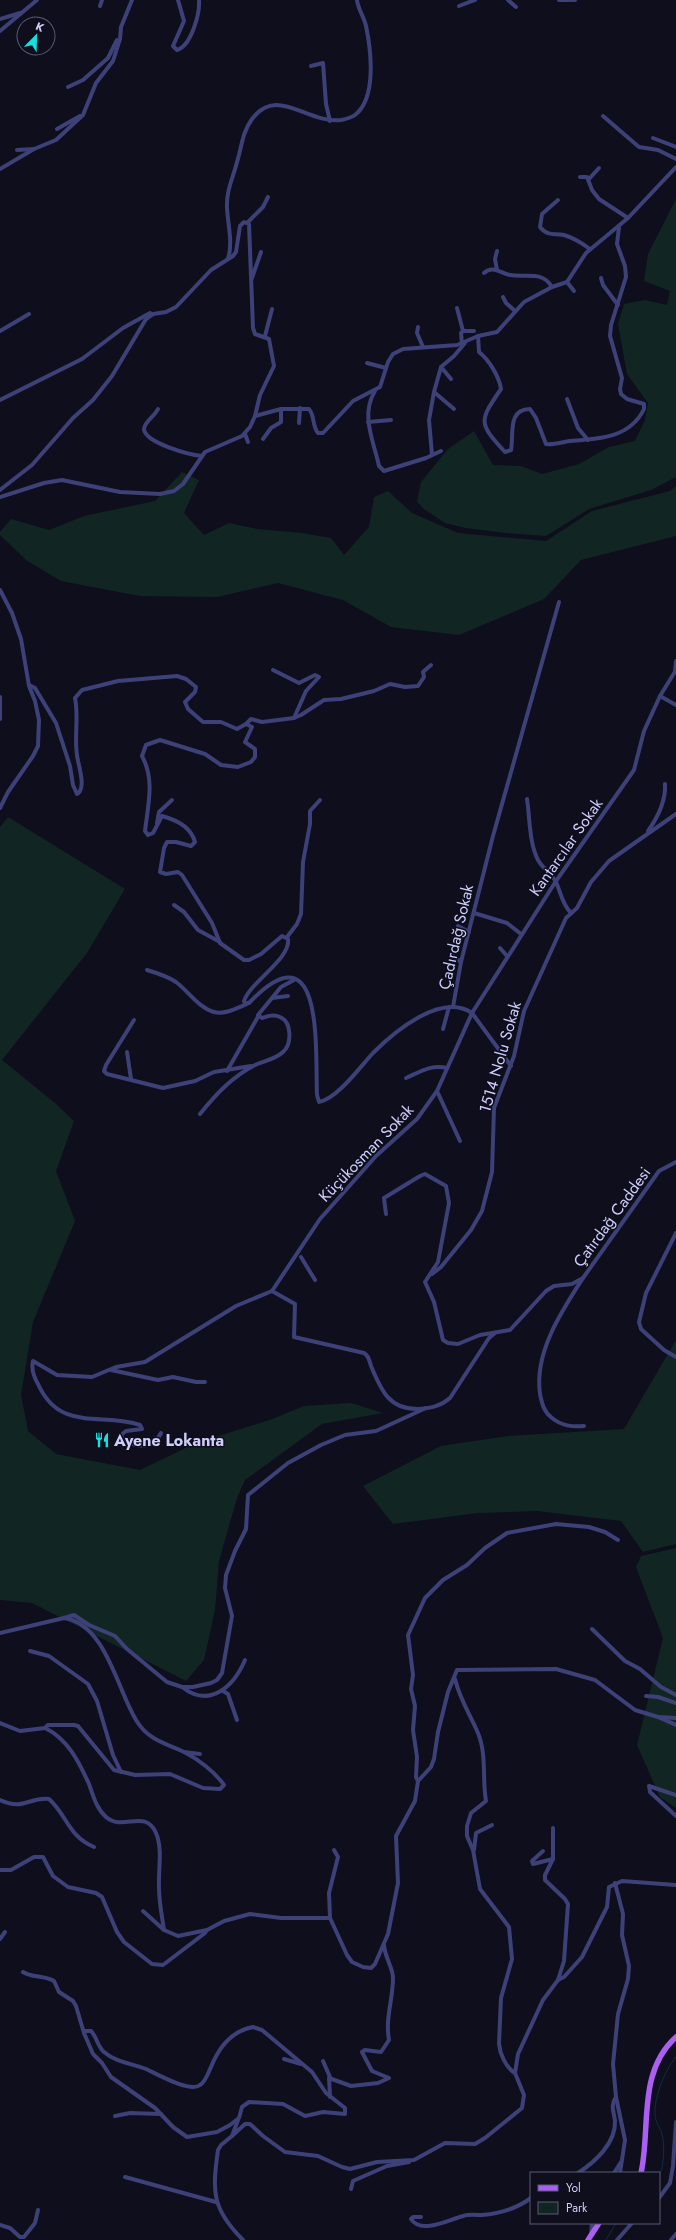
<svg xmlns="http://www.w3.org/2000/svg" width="676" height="2240" font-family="Jost,sans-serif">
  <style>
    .green { fill: #112623 }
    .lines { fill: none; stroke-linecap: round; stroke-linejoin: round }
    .stream { stroke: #122b42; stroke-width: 1 }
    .minor { stroke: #3d4178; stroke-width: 4 }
    .major { stroke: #aa5ff1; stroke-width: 5.5 }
    .labels { text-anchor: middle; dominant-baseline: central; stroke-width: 3; stroke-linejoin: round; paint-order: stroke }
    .street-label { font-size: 16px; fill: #cecefb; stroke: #0e0e1d }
    .poi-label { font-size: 16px; font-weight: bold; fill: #cecefb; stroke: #0e0e1d; text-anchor: start }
  </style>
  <rect width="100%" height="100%" fill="#0e0e1d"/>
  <!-- green -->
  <g class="green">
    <polygon points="676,199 676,477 651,490 589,509 546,536 505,533 466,528 445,523 424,509 417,502 421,482 448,449 474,431 493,465 521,466 542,474 579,464 609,447 635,441 645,420 648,403 627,374 618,324 624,304 645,300 667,305 670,291 644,281 648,254"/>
    <polygon points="182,472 199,480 184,513 204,535 229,523 257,529 302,533 331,538 344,555 369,527 374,497 388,491 412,513 458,533 546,541 592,511 670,491 676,486 676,536 581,560 544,599 459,635 391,627 343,600 278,583 217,597 140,596 61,581 26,560 0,535 0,532 11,519 49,530 84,516 155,501"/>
    <polygon points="8,817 125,889 87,953 2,1060 55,1103 74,1121 56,1171 75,1221 33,1322 21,1395 28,1431 56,1454 140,1470 196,1443 270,1420 304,1406 351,1403 383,1413 322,1424 245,1480 237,1498 219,1561 215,1610 204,1660 186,1681 32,1603 0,1600 0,827"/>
    <polygon points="676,1340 676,1544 643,1552 621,1521 537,1511 478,1513 393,1524 363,1486 441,1446 508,1436 624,1429"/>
    <polygon points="676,1548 676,1808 660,1797 637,1745 663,1638 636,1567 641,1556"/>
  </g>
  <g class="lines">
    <!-- stream -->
    <g class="stream">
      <path d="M659,2177c5,-11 6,-31 3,-43 -1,-5 -5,-9 -6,-14 -5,-17 9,-51 20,-63"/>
      <polyline points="606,2240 616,2223"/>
    </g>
    <!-- minor -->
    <g class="minor">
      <path d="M178,0l6,21 -11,25 4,4c14,-4 23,-36 22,-50"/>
      <polyline points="508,0 516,7"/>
      <polyline points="559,0 575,0"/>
      <polyline points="100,6 102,0"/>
      <polyline points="459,6 475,0"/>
      <polyline points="0,19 20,13"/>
      <polyline points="0,31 37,0"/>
      <polyline points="311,66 323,63 326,104 330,121"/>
      <polyline points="68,87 83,80 108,58 117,40"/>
      <polyline points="603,116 639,147 658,150 676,159"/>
      <polyline points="57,129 80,116"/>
      <polyline points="653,138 676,147"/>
      <polyline points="17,150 34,149"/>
      <polyline points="0,169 34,149 56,140 83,115 96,83 113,61 120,39 121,27 132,0"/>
      <polyline points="580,177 587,177 592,190 599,199 628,218"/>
      <polyline points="589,179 599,168"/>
      <path d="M558,200l-16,14 -2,13c8,10 14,6 24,8 10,3 18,8 26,14"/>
      <polyline points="247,223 263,207 268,197"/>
      <path d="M228,259c5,-17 0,-33 -1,-51 -1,-17 6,-30 10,-46 5,-16 5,-29 15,-43 25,-34 55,5 89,1 5,-1 10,-2 14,-5 22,-17 16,-65 11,-89 -2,-9 -8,-17 -9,-26"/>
      <polyline points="497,270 495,259 497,251"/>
      <path d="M484,273c9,-8 16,0 26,2 16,3 32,-5 42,12"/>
      <polyline points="252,278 261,252"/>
      <polyline points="601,278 603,285 618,305"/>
      <polyline points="567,282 574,291"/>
      <polyline points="503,297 506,303 515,311"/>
      <polyline points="457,308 463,331"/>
      <polyline points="418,327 417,333 423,347"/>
      <polyline points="0,331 29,314"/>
      <polyline points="265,336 272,309"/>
      <path d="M478,336l1,16c10,8 20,24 22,37 -22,32 -23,34 4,63l6,-2c3,-15 -4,-41 19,-41l6,9 10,26c8,1 16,-2 24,-3 29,-2 60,-3 74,-32v-5l-17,-5 -6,-5 -1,-5 2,-11 -12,-42 1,-11 15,-48 -1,-11 -8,-22 2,-17"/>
      <polyline points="462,344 461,333 463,331 474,331"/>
      <polyline points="367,363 386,368"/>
      <polyline points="441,367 451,379"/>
      <path d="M375,391c-15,24 -1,51 4,75l5,5 42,-13 15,-7"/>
      <polyline points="567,399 578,428 588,440"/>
      <polyline points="0,400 82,359 123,328 150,313"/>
      <path d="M158,409c-3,7 -14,13 -14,20 1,14 46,26 58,27"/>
      <polyline points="454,409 434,392 441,367 454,356 465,343"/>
      <path d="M255,416l26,-7h28c6,7 3,17 9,24h5l30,-32 27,-14 8,-25 5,-8 10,-5 54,-4 21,-9 19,-4 27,-30 28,-15 15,-5 19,-29 42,-35 48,-51"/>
      <polyline points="368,422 391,420"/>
      <polyline points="299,423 300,408"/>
      <polyline points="245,434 248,442"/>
      <polyline points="263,439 271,428 281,422 281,409"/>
      <polyline points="432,455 429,420 434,392"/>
      <polyline points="0,490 32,465 73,418 93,400 112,376 146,319 153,314 166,312 176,307 211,270 233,256 236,252 240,226 244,222 249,224 253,328 255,334 269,339 274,366 260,395 255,416 250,427 242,436 205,452 183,484 174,491 160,494 120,492 62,480 44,483 0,497"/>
      <polyline points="0,590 12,613 21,639 29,686 35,701 39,720 38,746 33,756 8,792 0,808"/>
      <polyline points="273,670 299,683 315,675 319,677 306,691 294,718"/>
      <polyline points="675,671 676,661"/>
      <path d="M29,685l6,3 21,35 14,43 3,19 4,9c10,-6 1,-29 0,-39 -3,-19 2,-38 -2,-57l7,-8 36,-9 59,-5 9,3 10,8 -1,5 -10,10 3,7 15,13h18l16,7 9,-5 6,3 -7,15 10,7v8l-4,5 -13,5 -17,-2 -16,-11 -45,-14 -14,5 -4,11c13,24 6,49 3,75l3,4 5,-2 9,-17c15,4 29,11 33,26l-4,4 -15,-4h-9l-3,6 -4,24 6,2 12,-2 4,3 30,48 8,20 24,17h5l12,-6 21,-18 6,3c3,20 -38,43 -44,62l1,2h4c76,-80 66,49 68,92l2,7c18,-3 41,-35 54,-49 21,-21 68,-61 99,-40l84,-132 78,-111 10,-39 16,-35 16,-26"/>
      <polyline points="660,696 676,705"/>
      <polyline points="0,697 0,719"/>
      <polyline points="246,724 251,719 262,722 294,718 301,715 324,700 341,699 374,691 390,684 405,687 418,686 424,677 423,672 431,665"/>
      <path d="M527,799c3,20 2,43 11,61 5,9 14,14 18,22 5,11 6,22 15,31"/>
      <polyline points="157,823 159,812 172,800"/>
      <path d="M648,831c10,-14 18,-29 17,-47"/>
      <polyline points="174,905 184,912 198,930 220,942"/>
      <polyline points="474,913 507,923 521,934"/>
      <polyline points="458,926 469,932"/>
      <polyline points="287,937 297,924 301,914 303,862 310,824 310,811 320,800"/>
      <polyline points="500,948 507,956"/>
      <polyline points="451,955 461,962"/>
      <path d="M147,970c10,3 20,6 29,12 12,9 23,26 38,30 11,3 23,-4 33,-8"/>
      <polyline points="272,998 288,996"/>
      <polyline points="453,1007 461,962 493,836 559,602"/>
      <polyline points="134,1020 106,1065 104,1071 107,1074 163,1088 195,1081 214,1072 251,1066"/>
      <polyline points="443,1029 449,1007"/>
      <polyline points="127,1052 131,1079"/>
      <polyline points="227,1071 259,1015"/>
      <path d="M406,1078c14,-6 25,-14 41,-10"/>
      <polyline points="437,1091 460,1141"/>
      <path d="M200,1114c16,-20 32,-37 55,-49 9,-4 21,-6 28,-13 9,-8 9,-30 -3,-35 -6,-3 -12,-1 -18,1l-4,-3 23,-28 13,-7"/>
      <polyline points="386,1214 384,1198 420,1176 425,1174 446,1186 449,1203 438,1262 425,1282 434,1302 443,1340 448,1343 458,1344 480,1335 510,1330 546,1291 554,1286 572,1284 583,1278 659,1171 676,1162"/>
      <polyline points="676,1233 646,1293 639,1322 641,1329 664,1350 676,1357"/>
      <polyline points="301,1257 315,1280"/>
      <polyline points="432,1274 441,1267 471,1230 482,1211 492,1172 494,1108 514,1056 524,1011 566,918 577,908 591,882 609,861 676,814"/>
      <path d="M583,1278c-22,34 -49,75 -43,116 2,10 4,18 12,24 10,8 20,9 32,8"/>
      <path d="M272,1291l23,13 -1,33 70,16c5,3 5,7 7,13 10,24 18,44 48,43 12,-1 22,-3 31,-11l39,-60 6,-5"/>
      <polyline points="111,1370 158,1380 173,1377 196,1382 205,1382"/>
      <path d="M161,1433c-8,16 -24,14 -38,8l-2,-6 5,-4 16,-2 -2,-4c-38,-13 -80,8 -102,-41 -4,-7 -7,-15 -5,-23l24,14 35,2 24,-10 29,-5 91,-56 36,-15 48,-72 56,-63 41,-37 20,-28 35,-78 39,53"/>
      <polyline points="64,1618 74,1615 89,1625 115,1636 127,1649 167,1682 182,1687 193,1687 211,1683 217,1680 222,1673 232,1616 225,1588 226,1575 235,1551 246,1529 248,1495 288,1463 321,1445 345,1435 376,1431 426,1408"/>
      <polyline points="592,1629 625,1661 640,1669 661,1687 676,1695"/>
      <path d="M0,1633l64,-15c43,6 54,76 74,105 11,17 29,21 46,29 14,7 31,20 40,33l-4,4 -17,-1 -33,-14 -35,1 -21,-5 -36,-44 -4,-1h-26l-3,3 -25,3 -20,-8"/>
      <polyline points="30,1651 49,1656 88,1684 97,1701 113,1755 121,1772"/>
      <path d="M455,1679c5,21 15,35 23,54 9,22 4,46 8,68l-15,12 -4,13v10l6,14 7,39 29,38 3,32 -11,39 -2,46c1,10 7,24 16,29"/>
      <path d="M182,1687c28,22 52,-1 63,-27"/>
      <polyline points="223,1691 228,1694 237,1720"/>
      <polyline points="646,1696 658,1697 676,1703"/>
      <polyline points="659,1717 676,1718"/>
      <path d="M45,1728c23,11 34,34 44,56 4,11 7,24 17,33 17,15 39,-9 50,16 7,16 2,38 3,55 0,14 3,28 5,42"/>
      <polyline points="184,1752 200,1754"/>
      <polyline points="418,1781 416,1777 417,1757 413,1730 415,1706 411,1689 413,1675 408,1635 425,1598 443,1580 467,1565 485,1548 507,1533 556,1524 589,1527 605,1532 618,1540"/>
      <polyline points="676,1795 649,1786 650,1792 676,1816"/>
      <path d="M0,1800c24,11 28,-3 49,-1 18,16 19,37 45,48"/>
      <polyline points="553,1828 553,1859 545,1875 545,1880 565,1899 568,1904 564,1961 558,1980"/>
      <polyline points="334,1850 338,1857 329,1893 330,1918 347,1955 352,1962 363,1967 371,1968 375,1964 388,1934 398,1883 396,1836 415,1801 418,1781 431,1767 434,1759 438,1732 448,1692 457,1670 556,1669 595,1680 635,1710 658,1717 676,1725"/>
      <polyline points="474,1850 476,1833 492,1825"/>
      <polyline points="543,1851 532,1861 533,1864 553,1859"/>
      <polyline points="0,1870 11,1870 34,1857 43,1857 53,1876 68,1887 96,1893 102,1897 117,1932 124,1942 152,1964 163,1965 205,1933 207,1930 224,1921 250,1914 281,1918 330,1918"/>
      <polyline points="615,1883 623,1914 622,1935 629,1966 628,1979 618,2014 613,2064 616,2097 625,2140 620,2173"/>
      <polyline points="143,1911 164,1930 178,1936 207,1930"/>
      <polyline points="0,1939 5,1932"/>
      <path d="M23,1972c9,6 21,3 31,9l5,11 14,9 3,5 8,27"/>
      <path d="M253,2027l9,3 50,42 14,21 19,15v6l-22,-2 -18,4 -22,-12 -34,-2 -7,5 -3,11 -9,7 -13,7 -30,5 -14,-10 -18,-19 -44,-31 -9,-14 -9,-9 -9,-21 1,-2h6c6,6 6,15 13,21 13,11 27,11 42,17 11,5 44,24 54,16 6,-4 8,-12 11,-18 8,-20 20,-36 42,-40z"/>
      <polyline points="284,2059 301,2064"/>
      <polyline points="323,2061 330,2077"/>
      <path d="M330,2097l-1,-19 22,8 27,-3 11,-5 -17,-7 -10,-19 3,-2 16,2 8,-12c-4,-22 4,-40 4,-62 0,-10 -8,-20 -9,-33"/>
      <polyline points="115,2116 130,2113 161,2114"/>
      <polyline points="238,2120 232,2136 245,2124 250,2124 263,2136 285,2152 318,2156 342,2167 350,2169 377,2162 414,2160 445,2143 475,2144 485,2138 522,2108 524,2095 515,2073 518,2054 543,2000 558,1980 564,1977 582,1957 607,1907 609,1887 622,1881 676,1885"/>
      <path d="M232,2136l-11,9 -3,5c-6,42 -6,59 25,90"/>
      <path d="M578,2173c17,-11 38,-30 37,-52 -1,-9 -5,-16 1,-24"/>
      <polyline points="614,2173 621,2162"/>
      <polyline points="125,2177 216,2202"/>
      <polyline points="351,2189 353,2181 387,2166 409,2162"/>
      <polyline points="659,2198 670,2183 673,2166 676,2122"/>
      <path d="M421,2217h-8l-2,2c10,16 40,0 52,-3 6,-2 13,-1 19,-1 17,-1 35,-7 49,-17"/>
      <polyline points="0,2225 10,2228 20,2237 24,2237 35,2223 38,2210"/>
      <polyline points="591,2235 592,2223"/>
      <polyline points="617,2240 632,2223"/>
      <polyline points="671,2240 676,2234"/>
    </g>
    <!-- major -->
    <g class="major">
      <path d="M641,2173c10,-45 -4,-101 35,-136"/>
      <polyline points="588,2240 599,2223"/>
    </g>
  </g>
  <!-- icons -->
  <defs>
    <g id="restaurant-bare" transform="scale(1.2)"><path d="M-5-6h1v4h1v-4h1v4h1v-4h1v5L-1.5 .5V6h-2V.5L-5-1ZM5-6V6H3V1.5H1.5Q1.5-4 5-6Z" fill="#14e1de" stroke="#0e0e1d" stroke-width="2.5" paint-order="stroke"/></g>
  </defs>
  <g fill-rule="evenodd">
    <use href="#restaurant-bare" x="102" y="1440"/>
  </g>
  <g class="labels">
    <!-- street labels -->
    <g class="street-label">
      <text transform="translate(566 847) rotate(-55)">Kantarcılar Sokak</text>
      <text transform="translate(456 937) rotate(-77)">Çadırdağ Sokak</text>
      <text transform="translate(500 1057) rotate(-74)">1514 Nolu Sokak</text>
      <text transform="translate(366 1153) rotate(-46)">Küçükosman Sokak</text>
      <text transform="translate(612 1217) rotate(-54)">Çatırdağ Caddesi</text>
    </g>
    <!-- poi labels -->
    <g class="poi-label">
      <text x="114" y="1440">Ayene Lokanta</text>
    </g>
  </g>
  <!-- legend -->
  <rect x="530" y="2172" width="130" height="52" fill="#0e0e1d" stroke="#5b5b76"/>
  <rect x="538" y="2185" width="20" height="6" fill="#aa5ff1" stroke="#5b5b76"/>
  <text x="566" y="2192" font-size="12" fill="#cecefb">Yol</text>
  <rect x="538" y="2202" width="20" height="12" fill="#112623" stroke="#5b5b76"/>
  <text x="566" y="2212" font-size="12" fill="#cecefb">Park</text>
  <!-- north arrow -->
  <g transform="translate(36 36) rotate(23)"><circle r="19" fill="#0e0e1d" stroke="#5b5b76"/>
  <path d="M0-3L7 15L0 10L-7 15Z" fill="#14e1de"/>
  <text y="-6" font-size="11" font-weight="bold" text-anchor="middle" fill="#cecefb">K</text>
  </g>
</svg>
